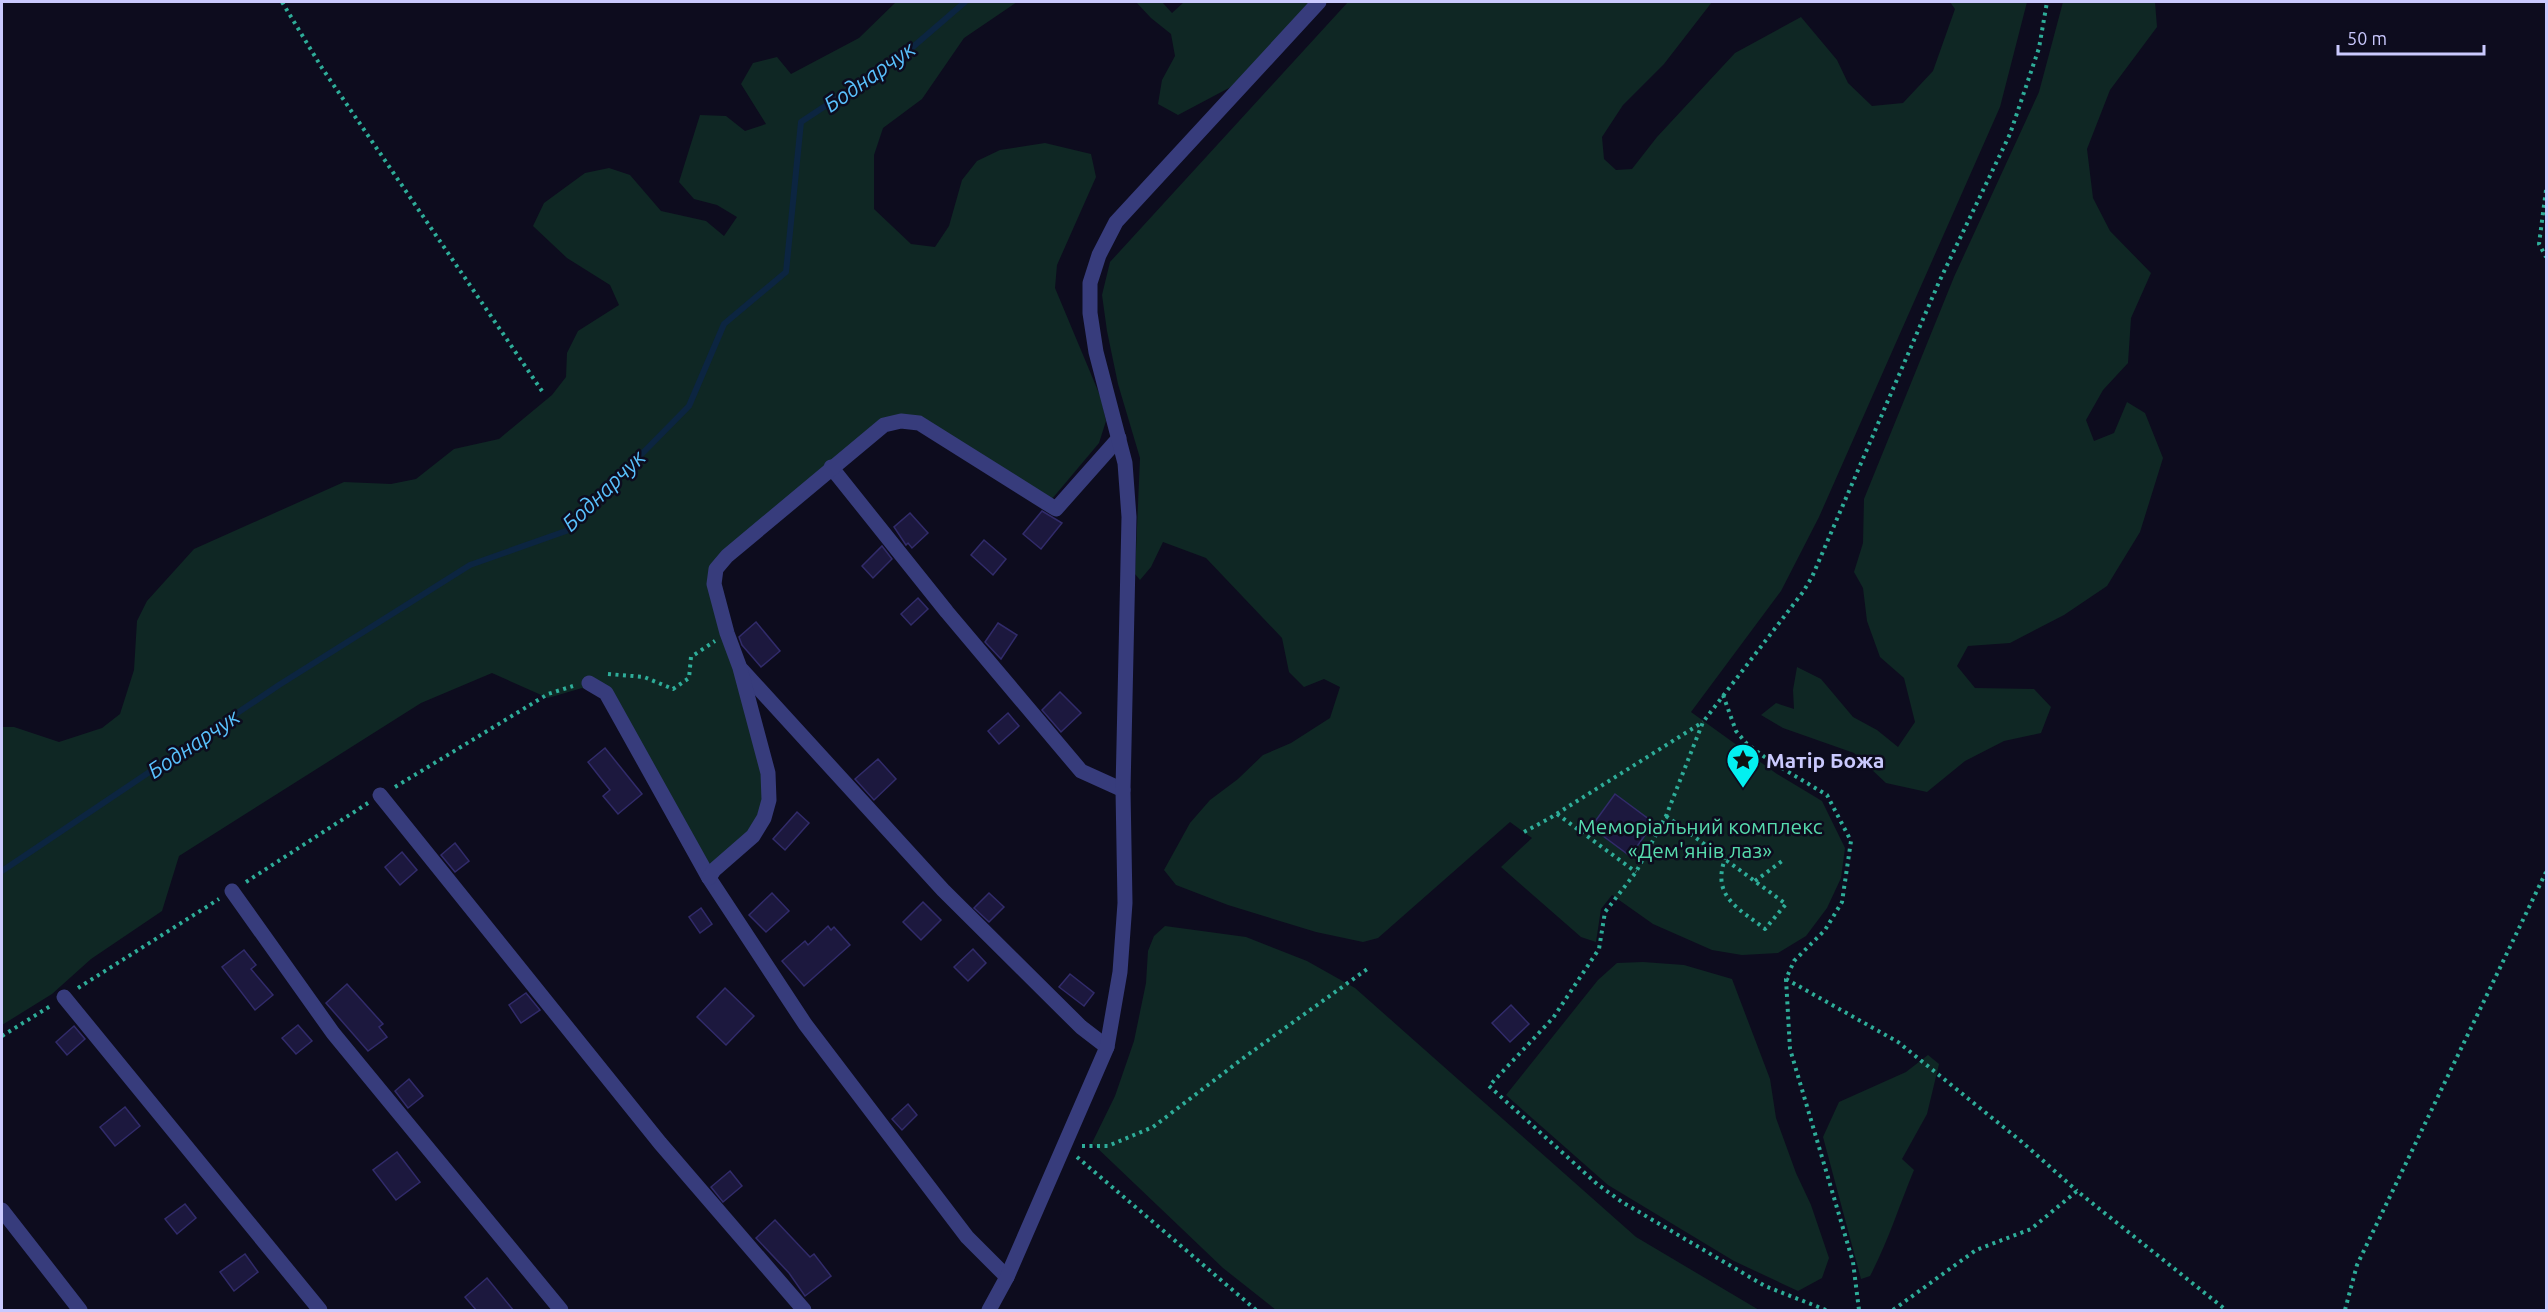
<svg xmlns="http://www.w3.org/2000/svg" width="2548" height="1312" font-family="Ubuntu,sans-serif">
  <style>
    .green { fill: #0f2724 }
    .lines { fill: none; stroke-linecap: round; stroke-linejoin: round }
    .stream { stroke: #0c2541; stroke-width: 6 }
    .building { fill: #1c183e; stroke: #312b6a; stroke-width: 1.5 }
    .path { stroke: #2ead99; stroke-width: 4; stroke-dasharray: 3 4.5; stroke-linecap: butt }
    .minor { stroke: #373c7c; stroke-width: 15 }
    .labels { text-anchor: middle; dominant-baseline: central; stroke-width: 5; stroke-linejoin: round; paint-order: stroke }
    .poi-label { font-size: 21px; font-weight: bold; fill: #cac9fe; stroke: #0d0c1e; text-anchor: start }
    .park-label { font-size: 21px; fill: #57dcae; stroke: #0d0c1e }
    .water-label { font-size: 22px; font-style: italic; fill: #59c1fd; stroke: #0d0c1e }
  </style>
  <rect width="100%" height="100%" fill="#0d0c1e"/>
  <!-- green -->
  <g class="green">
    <polygon points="896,2 1017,2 964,38 922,99 883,128 874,155 874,209 911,244 935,247 949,226 962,180 977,161 1000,150 1045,143 1091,154 1096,177 1057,265 1055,288 1101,398 1106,421 1099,443 1057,493 1050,501 924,419 891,417 716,559 764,773 763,805 747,836 701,876 599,693 582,688 548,698 492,673 421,703 179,856 162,911 91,959 52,994 2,1025 2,727 14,727 59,742 102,728 120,714 134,670 137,621 147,601 194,549 344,482 391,484 416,479 454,449 499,439 552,395 566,377 567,353 578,331 619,305 610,285 567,258 533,226 544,203 585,173 609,168 630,175 661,211 706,221 724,236 737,217 717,205 694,199 679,182 700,115 726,116 745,131 766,124 741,84 753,63 777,57 791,74 859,38"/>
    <polygon points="1136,2 1162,2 1172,13 1184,2 1315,2 1244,80 1178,115 1158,104 1162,80 1175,56 1171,34 1151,18"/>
    <polygon points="1348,2 1712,2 1664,64 1623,105 1602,137 1604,159 1616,170 1632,169 1657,137 1735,53 1801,17 1837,60 1848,83 1872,106 1903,103 1933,71 1955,9 1950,2 2027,2 2000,107 1819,517 1781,591 1691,712 1777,774 1822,801 1845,848 1841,878 1827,908 1806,936 1778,953 1742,955 1712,950 1653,924 1612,895 1601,909 1596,942 1581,937 1501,867 1532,838 1510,822 1378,938 1363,942 1316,932 1228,905 1176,885 1164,870 1190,823 1210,800 1238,779 1263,755 1291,743 1330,718 1340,687 1324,679 1304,687 1289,672 1282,638 1206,558 1163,542 1151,567 1140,580 1135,574 1140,458 1118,384 1107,331 1102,295 1110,262"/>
    <polygon points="2063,2 2155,2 2157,27 2110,90 2087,149 2093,198 2110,231 2151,273 2131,318 2128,363 2103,390 2086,420 2094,441 2114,433 2127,402 2145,413 2163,458 2140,532 2107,586 2064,615 2010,643 1968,646 1957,666 1975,688 2034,689 2051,707 2041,733 2004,741 1965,761 1927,792 1886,783 1854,753 1783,728 1761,715 1776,703 1794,709 1793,690 1797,667 1821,679 1853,717 1877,730 1898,747 1915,722 1904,678 1880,657 1867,621 1863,588 1854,572 1863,543 1864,499 1954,277 2039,92"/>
    <polygon points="1165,926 1246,937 1307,961 1355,988 1636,1237 1759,1310 1276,1310 1223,1268 1092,1143 1115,1096 1134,1041 1146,983 1148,951 1154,936"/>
    <polygon points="1643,962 1684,965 1732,979 1770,1079 1776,1118 1796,1173 1811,1205 1829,1258 1822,1278 1798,1291 1734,1261 1608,1185 1506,1095 1598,980 1617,963"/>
    <path d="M1928,1055l11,9 -12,50 -25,45 12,11c-15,36 -26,72 -44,106l-9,3 -38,-142 16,-35 67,-30z"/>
  </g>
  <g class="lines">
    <!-- stream -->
    <polyline class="stream" points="2,871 279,685 470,565 566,531 689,406 724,324 786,272 801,122 907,52 965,2"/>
  </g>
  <!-- building -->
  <g class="building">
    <polygon points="1042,511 1062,523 1041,549 1023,534"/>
    <polygon points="910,513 928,533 912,548 908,543 906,545 894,527"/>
    <polygon points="984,540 1006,559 993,575 971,555"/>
    <polygon points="882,546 892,559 873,578 862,566"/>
    <polygon points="918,598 928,609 911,625 901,614"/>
    <polygon points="756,622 780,651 761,667 742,645 739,637"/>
    <polygon points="998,623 1017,635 1001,659 985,642"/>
    <polygon points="1060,692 1081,713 1061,732 1042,710"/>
    <polygon points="1008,713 1019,726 999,744 988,731"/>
    <polygon points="605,748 642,794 618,814 603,796 610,790 588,762"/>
    <polygon points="878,759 896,779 874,800 855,779"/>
    <polygon points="1615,794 1654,823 1630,856 1591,827"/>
    <polygon points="797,812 809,823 785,850 773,839"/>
    <polygon points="455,843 469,861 455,872 441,855"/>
    <polygon points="402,852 417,870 400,885 385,867"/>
    <polygon points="772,893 789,911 766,932 749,915"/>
    <polygon points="989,893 1004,907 989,922 974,908"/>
    <polygon points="923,902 941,920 921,940 903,922"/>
    <polygon points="701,908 712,924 700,933 689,917"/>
    <polygon points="828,926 831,930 834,927 850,945 804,986 782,961 805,941 808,945"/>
    <polygon points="973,949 986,963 968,981 954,967"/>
    <polygon points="244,950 256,965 251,969 273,995 255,1010 222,967"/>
    <polygon points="1070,974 1094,993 1084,1006 1059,987"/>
    <polygon points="347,984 383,1024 379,1027 387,1037 368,1051 326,1003"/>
    <polygon points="725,988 754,1016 726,1045 697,1017"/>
    <polygon points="526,993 540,1010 521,1023 509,1005"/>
    <polygon points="1511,1005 1529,1024 1510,1042 1492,1023"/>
    <polygon points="298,1025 312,1041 296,1054 282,1038"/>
    <polygon points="74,1026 85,1039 67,1055 56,1042"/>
    <polygon points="409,1079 423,1096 408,1108 395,1091"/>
    <polygon points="908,1104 917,1115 902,1130 892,1119"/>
    <polygon points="125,1107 140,1126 115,1146 100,1127"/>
    <polygon points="397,1152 420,1182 396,1200 373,1170"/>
    <polygon points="730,1171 742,1186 723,1202 711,1187"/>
    <polygon points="185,1204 196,1218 177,1234 165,1219"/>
    <polygon points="775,1220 810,1257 814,1254 831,1276 805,1296 789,1273 756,1238"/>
    <polygon points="245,1254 258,1272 234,1291 220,1272"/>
    <polygon points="487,1278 514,1311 477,1311 465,1297"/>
  </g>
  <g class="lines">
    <!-- path -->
    <g class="path">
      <polyline points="282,2 322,68 542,391"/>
      <polyline points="2546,190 2539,244 2546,257"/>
      <polyline points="608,674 644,677 673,689 689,678 691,657 715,641"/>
      <polyline points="1723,695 1736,731 1747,744 1770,761 1827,795 1851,841 1842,902 1825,930 1794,961 1786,979 1790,1049 1853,1262 1859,1310"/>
      <polyline points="395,787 548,694 573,686"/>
      <polyline points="1557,814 1636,872"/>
      <path d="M1666,816l120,88 -21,25c-25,-20 -54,-32 -40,-70"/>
      <polyline points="1524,832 1550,818 1703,722"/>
      <polyline points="1755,881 1782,861"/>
      <polyline points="246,882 368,803"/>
      <polyline points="1786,979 1898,1042 2022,1142 2077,1191"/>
      <polyline points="78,988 219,899"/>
      <polyline points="2,1036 52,1005"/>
      <polyline points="1082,1146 1108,1146 1153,1127 1246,1056 1370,967"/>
      <polyline points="1077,1157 1256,1310"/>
      <polyline points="1826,1310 1765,1286 1622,1202 1597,1184 1489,1086 1553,1018 1599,949 1605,912 1636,872 1666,816 1703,722 1803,592 1812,577 1939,282 2010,134 2039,48 2047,2"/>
      <polyline points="1893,1310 1976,1250 2031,1229 2077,1191 2226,1310"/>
      <polyline points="2345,1310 2357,1265 2546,872"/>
    </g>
    <!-- minor -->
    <g class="minor">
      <polyline points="831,467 947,612 1081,771 1123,790"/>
      <polyline points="742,670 943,890 1081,1027 1107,1047"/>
      <polyline points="589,683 606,693 709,878 805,1024 967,1237 1007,1277"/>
      <polyline points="380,795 660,1143 804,1310"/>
      <polyline points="709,878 714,870 753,836 764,818 769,800 768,773 740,668 727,633 714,584 716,569 727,556 884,425 901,421 919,423 1056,509 1119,438"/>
      <polyline points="232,891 333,1033 561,1310"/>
      <polyline points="64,997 320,1310"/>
      <polyline points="2,1210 80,1310"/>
      <polyline points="989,1310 1007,1277 1107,1047 1120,972 1125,903 1123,790 1129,517 1125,463 1096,352 1090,313 1090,283 1099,255 1116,222 1319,2"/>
    </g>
  </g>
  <!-- icons -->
  <defs>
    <g id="sight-pin" transform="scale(1.725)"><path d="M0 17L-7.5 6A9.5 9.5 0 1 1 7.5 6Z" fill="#03f0f0" stroke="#0d0c1e"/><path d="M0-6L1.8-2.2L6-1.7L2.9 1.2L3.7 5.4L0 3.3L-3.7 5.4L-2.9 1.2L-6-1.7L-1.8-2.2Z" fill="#111"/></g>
  </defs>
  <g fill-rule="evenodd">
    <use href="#sight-pin" x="1743" y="760"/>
  </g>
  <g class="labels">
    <!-- poi labels -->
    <g class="poi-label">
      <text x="1766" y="760">Матір Божа</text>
    </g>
    <!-- park labels -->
    <g class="park-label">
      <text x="1700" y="826">Меморіальний комплекс<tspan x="1700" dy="24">«Дем'янів лаз»</tspan></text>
    </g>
    <!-- water labels -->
    <g class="water-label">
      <text transform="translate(869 76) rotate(-35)">Боднарчук</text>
      <text transform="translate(603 490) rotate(-44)">Боднарчук</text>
      <text transform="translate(193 743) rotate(-34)">Боднарчук</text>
    </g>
  </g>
  <!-- border -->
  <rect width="2548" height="1312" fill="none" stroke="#cac9fe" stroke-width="6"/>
  <!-- scale -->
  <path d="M2338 45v9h146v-9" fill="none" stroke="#cac9fe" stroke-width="3"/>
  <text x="2347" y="45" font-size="18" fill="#cac9fe" stroke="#0d0c1e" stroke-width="4.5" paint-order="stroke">50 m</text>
</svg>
